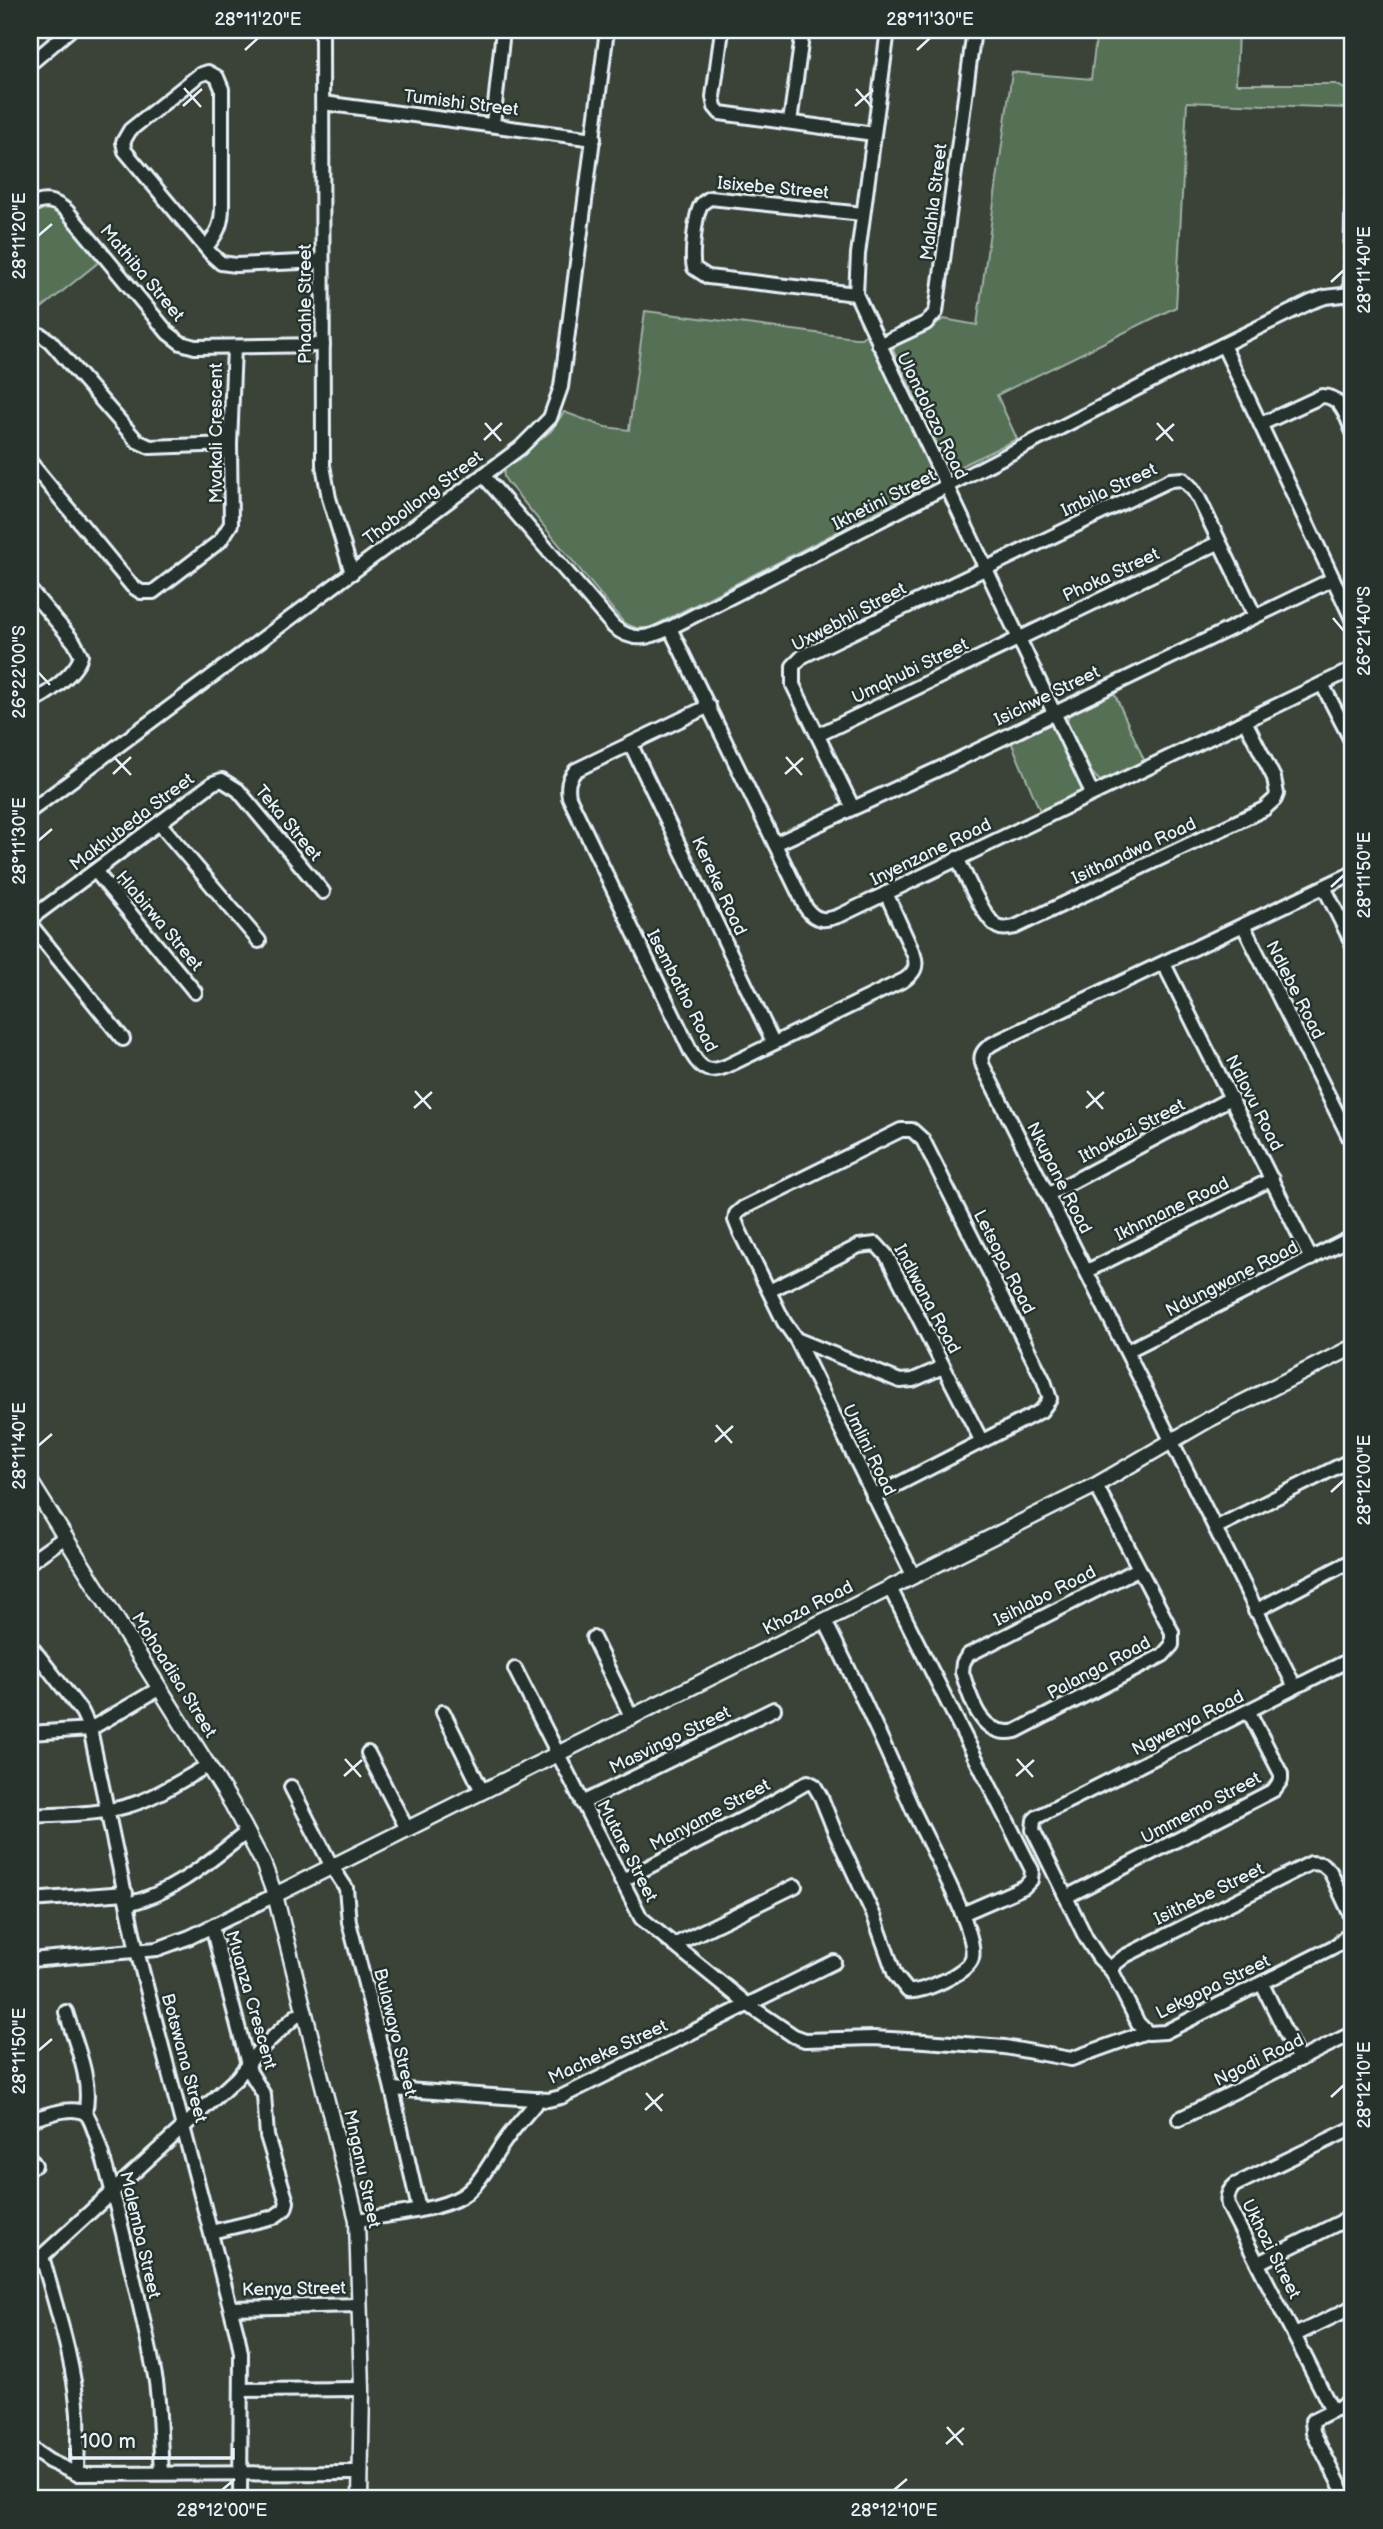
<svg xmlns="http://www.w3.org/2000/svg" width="1383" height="2529" font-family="'Balsamiq Sans',sans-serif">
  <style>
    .green { fill: #567056; stroke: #9fb0a7; stroke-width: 2 }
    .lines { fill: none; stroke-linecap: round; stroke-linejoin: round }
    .minor-casing { stroke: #e8f1f8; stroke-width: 18 }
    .tertiary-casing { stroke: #e8f1f8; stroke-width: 19 }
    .minor { stroke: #26332d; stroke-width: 12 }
    .tertiary { stroke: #26332d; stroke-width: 14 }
    .ticks { fill: none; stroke: #e8f1f8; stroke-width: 2.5 }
    .labels { text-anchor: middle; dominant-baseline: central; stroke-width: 5; stroke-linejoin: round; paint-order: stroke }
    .street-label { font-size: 18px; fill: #e8f1f8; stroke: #26332d }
    .neatline { fill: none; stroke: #e8f1f8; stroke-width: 2.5 }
    .ticks-label { font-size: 18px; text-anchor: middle; fill: #e8f1f8 }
  </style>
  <rect width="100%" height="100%" fill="#3b4339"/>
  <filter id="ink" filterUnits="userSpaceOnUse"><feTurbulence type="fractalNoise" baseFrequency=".0143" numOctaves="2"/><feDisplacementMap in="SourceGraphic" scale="14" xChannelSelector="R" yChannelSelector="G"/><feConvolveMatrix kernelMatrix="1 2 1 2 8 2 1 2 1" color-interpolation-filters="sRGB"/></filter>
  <g filter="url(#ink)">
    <!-- green -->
    <g class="green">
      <polygon points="1097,30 1238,30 1236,84 1336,84 1346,90 1345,108 1187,102 1176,307 997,395 1017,439 961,466 949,469 893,350 897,344 944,319 977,325 1012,72 1091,79"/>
      <polygon points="45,206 59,211 100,261 38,311 30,321 30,216"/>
      <path d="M645,311l210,27h6l9,-6 66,143 -8,10 -278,143h-14l-12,-5 -116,-140c-5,-6 -6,-10 -2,-17l45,-35 13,-19 41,15 24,3z"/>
      <polygon points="1112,688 1145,762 1100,781 1092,773 1067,722 1070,709"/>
      <polygon points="1053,717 1084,788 1079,793 1040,811 1009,737"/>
    </g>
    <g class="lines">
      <!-- minor casing -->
      <g class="minor-casing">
        <g id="minor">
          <polyline points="322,30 323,465 329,498 352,573"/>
          <polyline points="722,30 713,97 715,107 720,113 874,134"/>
          <polyline points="888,30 858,254 856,294 1092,793"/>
          <polyline points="30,64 70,30"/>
          <polyline points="323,103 594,139"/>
          <polyline points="790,122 803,30"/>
          <polyline points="493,124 503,30"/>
          <path d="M30,206c14,-8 24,-6 37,5l101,122 13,10 14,4 128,-2"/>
          <path d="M206,247c12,-14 16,-23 16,-41v-117l-5,-12 -9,-5 -9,3 -69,55 -7,12 2,9 86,103 10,9 15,2 86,-4"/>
          <path d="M856,294l-148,-17 -14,-9c-3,-11 1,-53 7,-63 3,-4 5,-4 9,-7l153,16"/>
          <polyline points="30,335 41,335 50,341 137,441 150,447 230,444"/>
          <polyline points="879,345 926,323 936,312 974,30"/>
          <polyline points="1223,345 1353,621"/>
          <path d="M1261,424l61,-28c19,0 24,20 31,36"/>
          <polyline points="30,462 132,586 141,592 153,592 220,541 231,524 230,444 234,348"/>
          <path d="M483,475l131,152c20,16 35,11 56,1l532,-273 109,-53 14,-5 26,-3"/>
          <path d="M30,590l44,52 7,13c-3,17 -36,42 -51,47"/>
          <path d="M670,628l136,280c10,14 20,13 35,7l512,-246"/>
          <polyline points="1322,684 1353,744"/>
          <path d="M709,706l-133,64c-8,9 -9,16 -7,27l123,257c10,17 18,19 35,12l177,-86c10,-7 14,-13 10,-25l-28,-62"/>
          <polyline points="818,735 1218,543"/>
          <polyline points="631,745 773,1042"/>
          <polyline points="853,808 793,685 793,666 803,656 1170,480 1183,479 1192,488 1199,499 1255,616"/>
          <polyline points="30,811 520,448 550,418 561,387 607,30"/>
          <polyline points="160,824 259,941"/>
          <polyline points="775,844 943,767 1333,579"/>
          <path d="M957,858c8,15 27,62 41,69 5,3 11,1 17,0l249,-118 11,-10 2,-5 -3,-16 -29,-57"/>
          <polyline points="96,872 195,992"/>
          <polyline points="1324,887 1353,945"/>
          <polyline points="30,919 213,783 222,780 238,790 323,892"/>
          <polyline points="30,924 123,1039"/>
          <polyline points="1244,927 1353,1145"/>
          <polyline points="1164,964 1311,1259"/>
          <polyline points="1049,1194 1231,1098"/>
          <polyline points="1087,1271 1272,1179"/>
          <polyline points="769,1291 859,1246 876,1244 887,1256 981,1440"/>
          <polyline points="796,1339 913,1575"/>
          <polyline points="1127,1351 1353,1237"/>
          <path d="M1096,1485l76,147v13l-9,10 -147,76c-35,8 -45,-31 -54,-59l1,-9 5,-8 170,-86"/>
          <polyline points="873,1497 1041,1411 1050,1399 1044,1381 923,1140 912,1130 901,1130 743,1208 736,1214 735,1220 739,1230 784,1322 796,1339 900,1381 913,1380 943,1367"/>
          <polyline points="1215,1528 1353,1459"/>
          <polyline points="30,1562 65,1537"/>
          <polyline points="890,1588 1032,1870 1031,1880 1024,1887 962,1914"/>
          <polyline points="1255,1611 1353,1560"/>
          <polyline points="593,1638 632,1718"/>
          <polyline points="30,1645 82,1712 90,1729 137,1951 238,2337 241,2353 240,2499"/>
          <polyline points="1353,1658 1037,1817 1034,1820 1033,1830 1086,1938 1099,1958 1112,1971 1138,2023 1148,2033 1165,2032 1337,1945 1353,1930"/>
          <polyline points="515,1669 641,1918 747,2004 794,2036 805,2040 873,2038 925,2041 1005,2047 1071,2059 1146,2032"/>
          <path d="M1295,1687l-312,-621c-5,-12 3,-19 13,-24l357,-169"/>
          <polyline points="443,1712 482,1791"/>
          <polyline points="30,1733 90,1729 160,1688"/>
          <polyline points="368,1753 407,1829"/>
          <polyline points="291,1787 332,1867 346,1888 349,1922 392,2089 419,2209"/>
          <polyline points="582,1803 774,1709"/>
          <path d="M30,1816c31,-2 66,-1 97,-10 29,-8 56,-27 82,-41"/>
          <path d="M621,1881l135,-69 52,-30 6,3 7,12 14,35 39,84 21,59 13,16c14,2 60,-18 64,-33 7,-25 -47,-121 -59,-148 -28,-64 -57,-127 -88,-189"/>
          <polyline points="1066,1897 1274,1790 1281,1780 1281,1774 1249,1712"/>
          <polyline points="30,1900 126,1893"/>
          <path d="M128,1904c49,-13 80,-42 119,-72"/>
          <polyline points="674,1945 795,1886"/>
          <polyline points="30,1960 157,1949 190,1937 275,1895"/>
          <polyline points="1112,1971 1115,1964 1125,1956 1311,1863 1322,1864 1330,1871 1353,1920"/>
          <polyline points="1262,1984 1299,2060"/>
          <path d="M66,2012c9,31 27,69 19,101"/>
          <polyline points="392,2089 548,2100 561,2097 834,1962"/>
          <polyline points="1179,2119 1353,2033"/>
          <path d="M30,2120c15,-4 42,-16 56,-6 15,11 65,237 70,268 4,30 4,61 6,91"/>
          <polyline points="30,2158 35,2165"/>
          <path d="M357,2220c29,-5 81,-9 105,-24 19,-12 30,-38 43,-55 10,-15 23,-28 34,-42"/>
          <polyline points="211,2232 274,2217 285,2209 287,2202 267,2136 264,2095 250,2072 212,1927"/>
          <path d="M42,2256c14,52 32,104 36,158 1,20 -1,40 -1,60"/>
          <polyline points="1258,2263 1353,2216"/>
          <polyline points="30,2267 237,2078 260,2049 296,2016"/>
          <polyline points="231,2308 358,2305"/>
          <polyline points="1295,2335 1353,2307"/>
          <polyline points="241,2390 362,2389"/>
          <path d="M1332,2410l-104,-205c-2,-9 1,-15 7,-20l118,-57"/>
          <polyline points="30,2448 49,2461 77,2474 360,2473"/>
          <polyline points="1347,2499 1313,2432 1312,2421 1353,2400"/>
        </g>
      </g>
      <!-- tertiary casing -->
      <g class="tertiary-casing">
        <g id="tertiary">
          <polyline points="1353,200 1351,294 1353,302"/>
          <polyline points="30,1481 232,1804 263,1863 275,1895 357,2220 362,2389 360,2499"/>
          <polyline points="275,1895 1096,1485 1208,1420 1353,1347"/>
        </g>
      </g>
      <!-- minor -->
      <use href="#minor" class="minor"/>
      <!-- tertiary -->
      <use href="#tertiary" class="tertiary"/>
    </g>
  </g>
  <!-- ticks -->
  <path class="ticks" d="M245,50l13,-12M917,50l13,-12M184,88l17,19M856,89l16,18M183,106l19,-17M855,106l18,-16M38,236l14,-12M1331,282l13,-12M485,423l16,18M1157,423l16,18M484,440l18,-17M1156,440l18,-16M1333,618l11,13M38,672l12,13M114,757l17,18M786,757l16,18M113,774l18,-17M785,774l18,-16M38,841l14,-12M1331,887l13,-12M415,1091l16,18M1087,1091l16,18M414,1108l18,-16M1086,1108l18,-16M716,1425l16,18M715,1442l18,-16M38,1446l14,-12M1331,1492l13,-12M345,1759l16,18M1017,1759l16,18M344,1776l18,-16M1016,1776l18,-16M38,2051l14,-12M646,2093l16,18M1331,2097l13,-12M645,2110l18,-16M947,2427l16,18M946,2444l18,-16M222,2490l13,-11M894,2490l13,-11"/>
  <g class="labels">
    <!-- street labels -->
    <g class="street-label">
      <text transform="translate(461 103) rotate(7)">Tumishi Street</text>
      <text transform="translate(773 188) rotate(5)">Isixebe Street</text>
      <text transform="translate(934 202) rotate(-83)">Malahla Street</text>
      <text transform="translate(142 273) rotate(50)">Mathiba Street</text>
      <text transform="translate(305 304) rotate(-90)">Phaahle Street</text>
      <text transform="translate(932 416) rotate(64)">Ulondolozo Road</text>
      <text transform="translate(216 433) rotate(-90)">Mvakali Crescent</text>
      <text transform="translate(1109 490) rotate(-25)">Imbila Street</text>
      <text transform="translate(423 498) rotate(-37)">Thobollong Street</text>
      <text transform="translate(884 500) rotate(-27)">Ikhetini Street</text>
      <text transform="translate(1111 575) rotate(-25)">Phoka Street</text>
      <text transform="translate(849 617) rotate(-28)">Uxwebhli Street</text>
      <text transform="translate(910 671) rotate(-26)">Umqhubi Street</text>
      <text transform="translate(1047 696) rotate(-26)">Isichwe Street</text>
      <text transform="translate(132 822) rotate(-37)">Makhubeda Street</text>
      <text transform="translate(288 823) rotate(50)">Teka Street</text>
      <text transform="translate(1134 851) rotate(-25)">Isithandwa Road</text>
      <text transform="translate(931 852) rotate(-26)">Inyenzane Road</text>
      <text transform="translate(719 886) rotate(65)">Kereke Road</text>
      <text transform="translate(159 921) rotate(50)">Hlabirwa Street</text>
      <text transform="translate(1295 990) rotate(63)">Ndlebe Road</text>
      <text transform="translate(682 991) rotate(63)">Isembatho Road</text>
      <text transform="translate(1254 1103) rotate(63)">Ndlovu Road</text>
      <text transform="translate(1132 1131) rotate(-28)">Ithokazi Street</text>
      <text transform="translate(1059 1178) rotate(63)">Nkupane Road</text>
      <text transform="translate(1172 1209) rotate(-26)">Ikhnnane Road</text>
      <text transform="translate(1004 1262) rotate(63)">Letsopa Road</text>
      <text transform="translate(1232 1279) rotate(-27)">Ndungwane Road</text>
      <text transform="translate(927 1299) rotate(62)">Indlwana Road</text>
      <text transform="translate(869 1450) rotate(64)">Umlini Road</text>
      <text transform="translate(1045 1596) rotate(-27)">Isihlabo Road</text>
      <text transform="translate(808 1608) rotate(-27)">Khoza Road</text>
      <text transform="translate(1099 1668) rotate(-28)">Palanga Road</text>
      <text transform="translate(174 1675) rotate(58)">Mohoadisa Street</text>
      <text transform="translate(1188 1723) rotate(-27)">Ngwenya Road</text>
      <text transform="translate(670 1740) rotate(-26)">Masvingo Street</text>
      <text transform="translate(1201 1808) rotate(-28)">Ummemo Street</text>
      <text transform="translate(710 1815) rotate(-28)">Manyame Street</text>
      <text transform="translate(627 1851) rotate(63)">Mutare Street</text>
      <text transform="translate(1209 1894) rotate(-26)">Isithebe Street</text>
      <text transform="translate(1213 1987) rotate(-26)">Lekgopa Street</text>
      <text transform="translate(251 2000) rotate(74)">Muanza Crescent</text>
      <text transform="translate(395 2032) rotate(76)">Bulawayo Street</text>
      <text transform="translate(608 2052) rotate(-25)">Macheke Street</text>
      <text transform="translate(184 2058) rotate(75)">Botswana Street</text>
      <text transform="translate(1259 2060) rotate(-26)">Ngodi Road</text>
      <text transform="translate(362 2169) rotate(78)">Mnganu Street</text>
      <text transform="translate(140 2235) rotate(77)">Malemba Street</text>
      <text transform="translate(1271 2249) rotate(63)">Ukhozi Street</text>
      <text transform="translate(294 2289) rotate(-1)">Kenya Street</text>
    </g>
  </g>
  <!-- margin -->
  <rect width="1383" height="2529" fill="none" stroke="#26332d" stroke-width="77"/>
  <!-- scale -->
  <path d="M70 2448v10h163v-10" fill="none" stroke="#e8f1f8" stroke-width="3.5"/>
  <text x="80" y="2448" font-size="21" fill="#e8f1f8" stroke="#26332d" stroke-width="5" paint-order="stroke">100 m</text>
  <rect x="38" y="38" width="1306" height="2452" class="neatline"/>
  <g class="ticks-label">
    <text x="258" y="25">28°11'20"E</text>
    <text x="930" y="25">28°11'30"E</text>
    <text transform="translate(19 236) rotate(-90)" y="6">28°11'20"E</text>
    <text transform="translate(1364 270) rotate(-90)" y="6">28°11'40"E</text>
    <text transform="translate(1364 631) rotate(-90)" y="6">26°21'40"S</text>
    <text transform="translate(19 672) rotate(-90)" y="6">26°22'00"S</text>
    <text transform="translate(19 841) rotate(-90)" y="6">28°11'30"E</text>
    <text transform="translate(1364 875) rotate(-90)" y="6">28°11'50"E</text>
    <text transform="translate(19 1446) rotate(-90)" y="6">28°11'40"E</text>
    <text transform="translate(1364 1480) rotate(-90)" y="6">28°12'00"E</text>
    <text transform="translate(19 2051) rotate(-90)" y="6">28°11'50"E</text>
    <text transform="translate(1364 2085) rotate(-90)" y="6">28°12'10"E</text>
    <text x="222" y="2516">28°12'00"E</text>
    <text x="894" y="2516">28°12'10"E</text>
  </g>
</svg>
